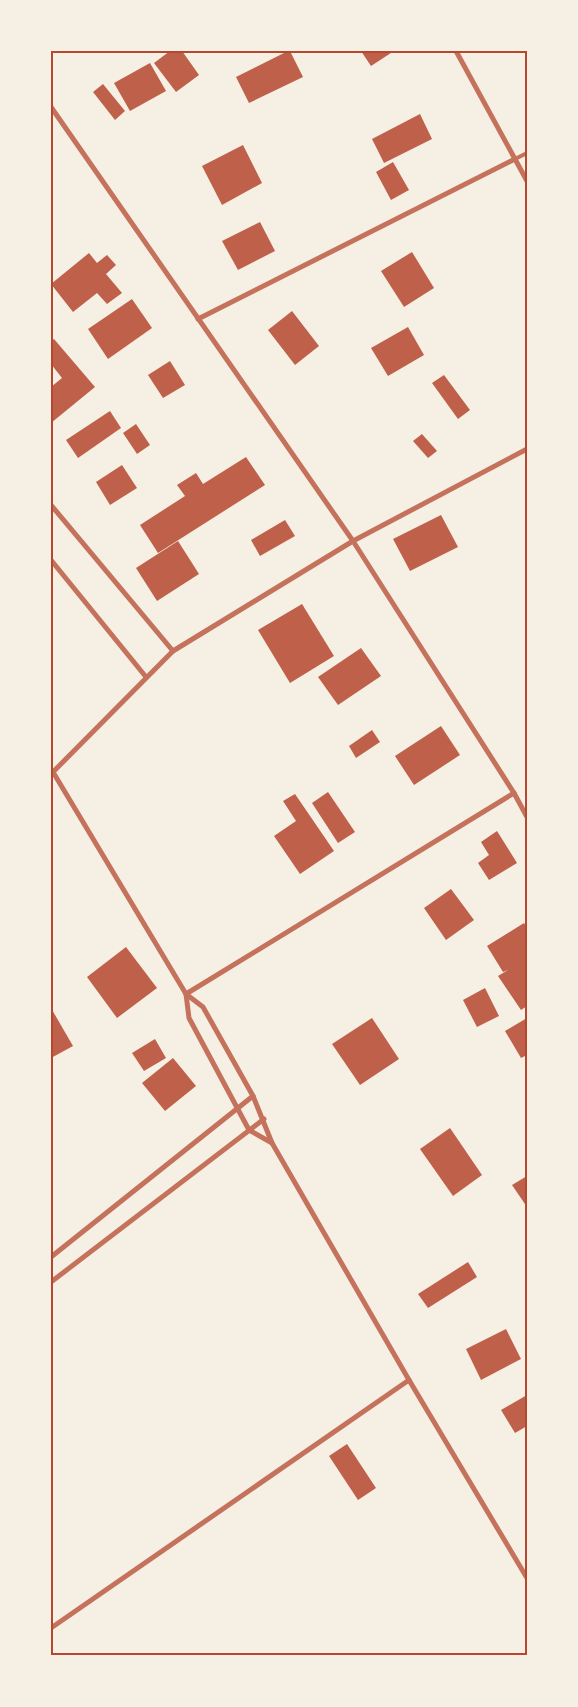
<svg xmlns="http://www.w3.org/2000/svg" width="578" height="1707" font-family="'Fira Sans',sans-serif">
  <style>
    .building { fill: #bf614a }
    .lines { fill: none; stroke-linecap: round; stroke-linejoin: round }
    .service { stroke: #c5725c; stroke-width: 4 }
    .minor { stroke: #c5725c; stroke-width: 5 }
    .neatline { fill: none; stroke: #b5482f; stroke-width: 2 }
  </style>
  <rect width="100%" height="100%" fill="#f6efe4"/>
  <!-- building -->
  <g class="building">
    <polygon points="170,51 182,51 199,75 176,92 154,63"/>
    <polygon points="288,51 290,51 303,77 249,103 236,77"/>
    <polygon points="361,51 394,51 371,66"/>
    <polygon points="150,63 166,91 130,111 114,83"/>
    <polygon points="103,84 125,111 115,120 93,92"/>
    <polygon points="420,114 432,139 384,163 372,139"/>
    <polygon points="243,145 262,183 222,205 202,166"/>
    <polygon points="393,162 409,190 391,200 376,172"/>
    <polygon points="260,222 275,251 238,270 222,241"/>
    <polygon points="412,252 434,288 404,307 381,271"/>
    <polygon points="89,253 97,263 107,255 116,265 106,274 122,293 107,304 97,293 73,312 51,284"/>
    <polygon points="132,299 152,328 108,359 88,329"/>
    <polygon points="292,311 319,346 295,365 268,330"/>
    <polygon points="408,327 424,355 388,376 371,348"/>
    <polygon points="54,339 95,387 51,423 51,387 62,378 51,364 51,341"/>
    <polygon points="170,361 185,385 163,398 148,375"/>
    <polygon points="444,375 470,410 458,419 432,383"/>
    <polygon points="110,411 121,428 78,458 66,440"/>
    <polygon points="136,424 150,445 137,454 123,433"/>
    <polygon points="422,434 437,451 428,458 413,441"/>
    <polygon points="246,457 265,485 158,553 140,525 185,496 177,485 196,473 203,484"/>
    <polygon points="122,465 137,488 110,505 96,482"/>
    <polygon points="441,515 458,547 410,571 393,539"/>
    <polygon points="285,520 295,536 260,556 251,540"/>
    <polygon points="178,541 199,574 157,601 136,568"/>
    <polygon points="302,604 334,656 290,683 258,630"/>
    <polygon points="361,648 381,676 338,705 318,677"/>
    <polygon points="441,726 460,755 414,785 395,756"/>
    <polygon points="372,730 380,742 356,758 349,746"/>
    <polygon points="328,792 355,832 338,843 312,803"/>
    <polygon points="295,794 334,851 300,874 274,836 296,821 283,801"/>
    <polygon points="497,831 517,863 489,880 478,863 489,855 481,842"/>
    <polygon points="451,889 474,920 446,940 424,908"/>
    <polygon points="524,923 527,928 527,1006 521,1010 498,976 508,970 503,972 487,946"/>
    <polygon points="126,947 157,988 117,1018 87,977"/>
    <polygon points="485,988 499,1016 477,1027 463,1000"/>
    <polygon points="51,1008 73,1046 51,1058"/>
    <polygon points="372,1018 399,1059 360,1085 332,1044"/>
    <polygon points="527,1018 527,1055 521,1058 505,1031"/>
    <polygon points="155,1039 166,1058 144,1071 132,1053"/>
    <polygon points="173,1058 196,1086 165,1111 142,1083"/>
    <polygon points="450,1128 482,1175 453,1196 420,1149"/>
    <polygon points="527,1176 527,1207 512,1185"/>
    <polygon points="468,1262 477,1277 428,1308 418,1294"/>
    <polygon points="506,1329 521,1359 481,1380 466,1349"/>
    <polygon points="527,1395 527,1426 515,1433 501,1410"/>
    <polygon points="347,1444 376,1488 358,1500 329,1456"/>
  </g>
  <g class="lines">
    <!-- service -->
    <polyline class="service" points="515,159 527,153"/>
    <!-- minor -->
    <g class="minor">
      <polyline points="456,51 527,181"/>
      <polyline points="51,107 353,541 514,793 527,817"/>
      <polyline points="198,319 515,159"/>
      <polyline points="51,505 173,651"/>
      <polyline points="51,560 146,677"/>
      <polyline points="53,772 186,994 203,1007 253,1096 272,1143 409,1380 527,1578"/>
      <polyline points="52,773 173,651 353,541 527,449"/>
      <polyline points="186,994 514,793"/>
      <polyline points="186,994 189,1018 249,1130 272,1143"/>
      <polyline points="51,1257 253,1096"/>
      <polyline points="51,1282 264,1119"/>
      <polyline points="51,1628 409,1380"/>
    </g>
  </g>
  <!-- border -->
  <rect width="578" height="1707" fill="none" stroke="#f6efe4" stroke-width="105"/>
  <rect x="52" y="52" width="474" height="1602" class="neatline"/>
</svg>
